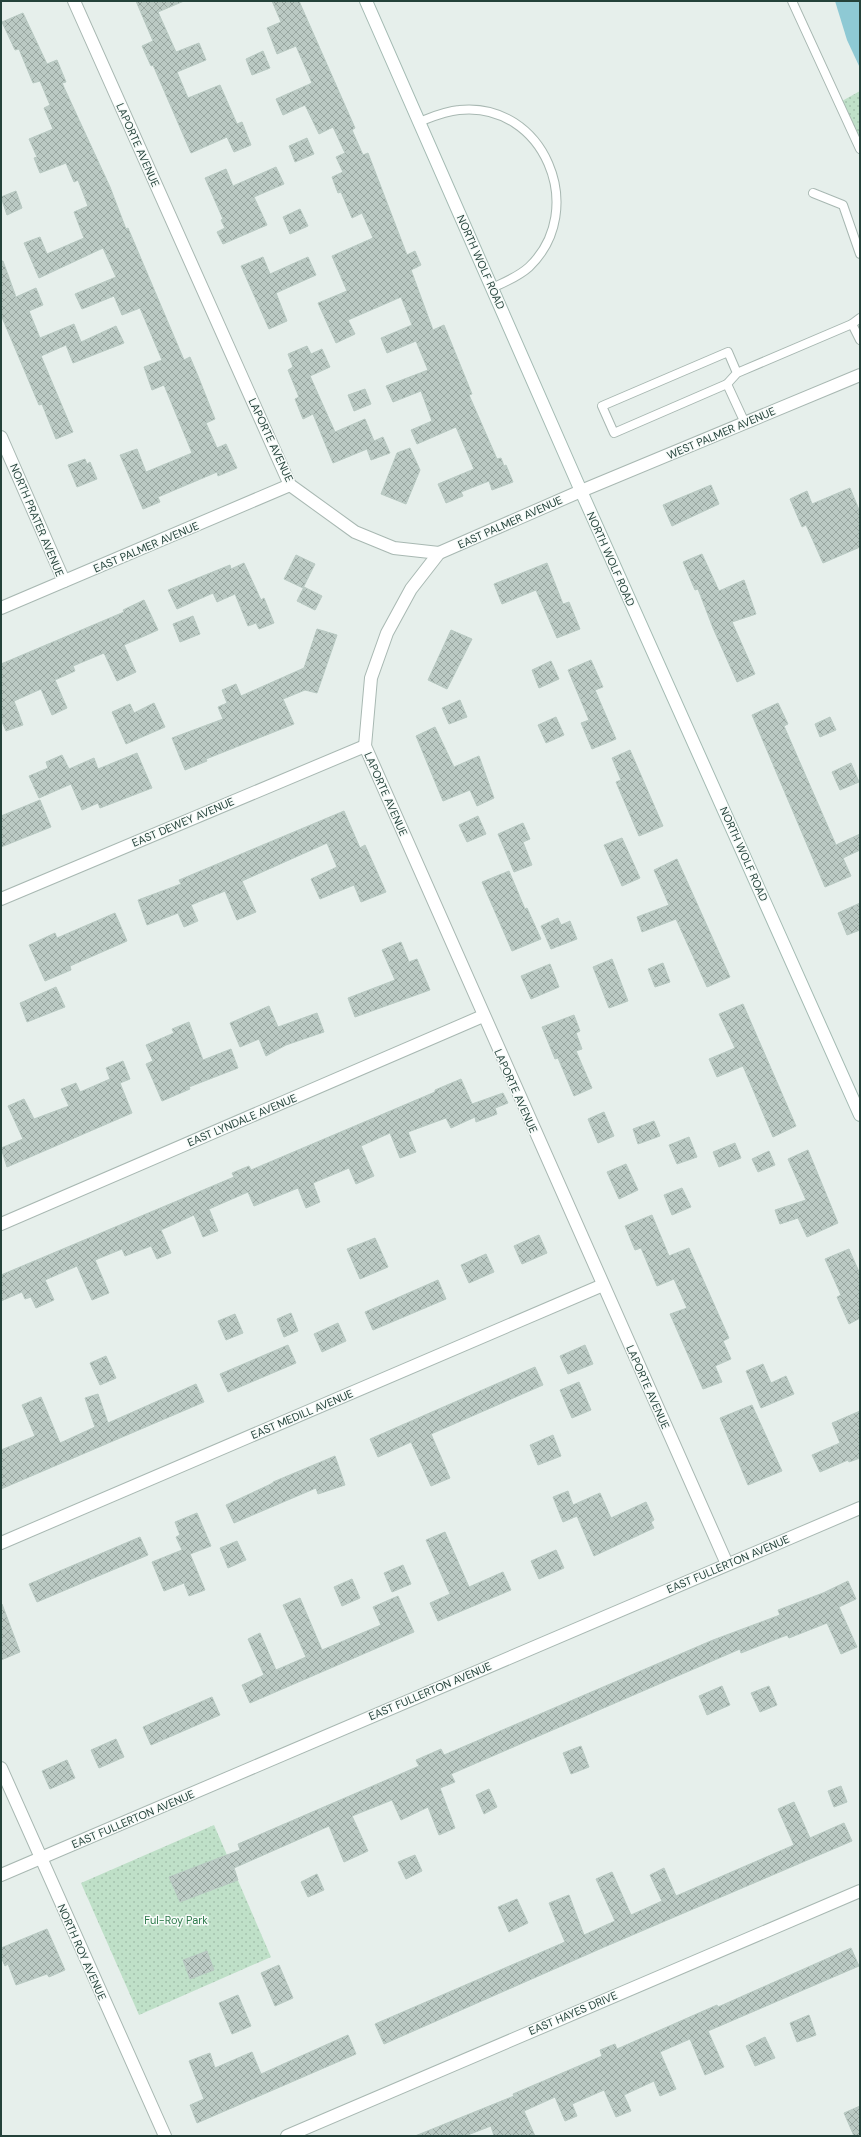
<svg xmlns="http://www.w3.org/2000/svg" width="861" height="2137" font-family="'DM Sans',sans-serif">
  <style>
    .park { fill: url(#park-dots) }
    .water { fill: #8ec9d4 }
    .building { fill: url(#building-cross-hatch); stroke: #b8c9c2 }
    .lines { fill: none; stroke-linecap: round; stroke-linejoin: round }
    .service-casing { stroke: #a8b8b2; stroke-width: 10 }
    .minor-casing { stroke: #a8b8b2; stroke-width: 14 }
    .secondary-casing { stroke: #a4bbb3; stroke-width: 14 }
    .service { stroke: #fff; stroke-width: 8 }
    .minor { stroke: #fff; stroke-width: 12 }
    .secondary { stroke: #fff; stroke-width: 12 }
    .labels { text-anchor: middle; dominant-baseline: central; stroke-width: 3; stroke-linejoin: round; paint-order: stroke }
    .street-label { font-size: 11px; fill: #24423a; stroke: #f7fbf9 }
    .park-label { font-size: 11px; fill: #2d7a4b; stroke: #f7fbf9 }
  </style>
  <defs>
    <pattern id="park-dots" width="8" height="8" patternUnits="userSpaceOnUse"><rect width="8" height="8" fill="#bfe0c8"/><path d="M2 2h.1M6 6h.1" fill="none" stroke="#a4c1ad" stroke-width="1.8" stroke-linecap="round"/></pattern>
    <pattern id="building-cross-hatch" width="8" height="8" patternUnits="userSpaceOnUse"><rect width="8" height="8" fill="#bbcac4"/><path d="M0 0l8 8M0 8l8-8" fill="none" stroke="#98a6a0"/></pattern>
  </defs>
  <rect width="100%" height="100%" fill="#e6efeb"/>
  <!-- park -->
  <g class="park">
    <polygon points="860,91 860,139 842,101"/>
    <polygon points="214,1825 271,1957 139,2015 81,1883"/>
  </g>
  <!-- water -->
  <polygon class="water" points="835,1 860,1 860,68 847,40"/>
  <!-- building -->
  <g class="building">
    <polygon points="136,1 184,1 158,12 176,52 199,43 206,60 177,72 188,98 220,85 237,124 242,122 251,145 234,152 227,137 191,153 153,65 151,66 142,46 153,41"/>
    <polygon points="272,1 299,1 355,128 352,130 363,155 368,153 407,255 415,251 421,265 411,270 433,330 444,325 472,394 469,395 497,459 501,458 504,466 506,465 513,482 492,490 489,481 461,492 463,496 446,503 438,484 474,469 456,427 417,444 411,430 432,421 421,391 393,402 386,386 428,370 416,341 387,353 381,338 412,325 401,297 348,320 355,334 336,343 318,303 347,291 332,256 373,238 362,213 352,218 341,192 338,193 332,177 343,172 336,157 345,153 333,127 319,134 305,105 283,115 276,99 312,83 296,46 277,54 267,28 281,22"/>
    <polygon points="23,13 47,64 57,60 66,82 62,83 110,187 126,229 128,228 184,360 190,357 198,376 215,419 206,423 217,448 226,444 237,468 218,476 217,472 158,497 160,502 143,509 120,455 137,449 146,472 192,453 164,385 152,390 144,367 162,360 140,308 122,315 114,296 82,309 75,294 116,277 103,248 39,278 24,243 40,237 47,254 84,238 74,212 88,206 78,180 74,182 66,163 40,173 34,158 37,157 29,139 53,129 44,108 50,105 40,81 33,83 19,49 15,50 2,22"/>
    <polygon points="263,51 270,68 252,75 246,59"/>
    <polygon points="307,138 314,154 295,162 289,146"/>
    <polygon points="276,167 284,184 254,197 267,225 223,244 217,232 225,228 221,220 223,219 205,178 226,169 233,186"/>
    <polygon points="16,191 22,208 7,215 1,197"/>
    <polygon points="300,209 308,226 290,234 283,217"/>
    <polygon points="263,257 270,274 308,257 316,275 276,293 287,321 269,329 241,266"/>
    <polygon points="1,261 3,261 16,297 36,288 43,305 29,311 40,338 74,324 81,342 116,326 124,343 73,363 66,345 41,356 73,432 56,439 42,404 39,405 1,315"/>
    <polygon points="307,346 311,354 322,349 330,367 310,376 335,432 365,419 374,441 383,437 390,453 371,460 367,449 333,463 313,414 303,419 295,399 299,397 288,370 293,367 288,354"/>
    <polygon points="365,389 371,404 354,411 348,395"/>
    <polygon points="410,448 420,470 406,504 381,494 397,453"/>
    <polygon points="85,459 87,464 90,462 97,479 77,487 68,465"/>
    <polygon points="711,485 719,504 672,526 663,505"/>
    <polygon points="850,488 860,512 860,547 823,563 806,525 802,527 790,499 807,491 812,504"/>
    <polygon points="702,554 719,591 744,580 756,614 732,622 755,674 737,682 713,628 698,589 695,590 683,562"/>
    <polygon points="296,555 315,564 303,588 284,579"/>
    <polygon points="244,563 261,600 264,598 274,623 259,629 256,623 248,626 235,594 217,602 213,593 177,609 168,590 230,565 231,569"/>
    <polygon points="547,563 563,604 569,602 580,629 557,638 536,590 502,604 494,584"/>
    <polygon points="304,587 322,596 315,610 297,601"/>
    <polygon points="144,600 158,630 124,645 136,672 117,681 104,653 73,666 75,671 55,680 67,708 52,715 41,689 14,701 23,725 6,731 1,719 1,664 124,612 123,610"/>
    <polygon points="193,616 200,634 180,642 173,624"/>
    <polygon points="317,629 337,635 317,693 305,690 283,699 294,724 206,759 207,761 185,770 172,738 223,719 218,707 227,703 222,690 236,684 241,696 304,668"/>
    <polygon points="451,630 472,639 447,689 428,680"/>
    <polygon points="591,660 603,687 595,690 616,739 592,749 581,723 589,720 568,670"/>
    <polygon points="551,661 559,679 539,688 532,670"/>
    <polygon points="460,700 467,717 449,724 442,708"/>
    <polygon points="154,703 165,727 126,744 112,712 130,704 134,713"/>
    <polygon points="778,703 788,724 784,726 836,845 860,834 860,850 843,858 851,876 825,887 752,715"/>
    <polygon points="556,717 564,735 546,743 538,725"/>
    <polygon points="830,717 836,730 820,737 815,724"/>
    <polygon points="435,727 454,767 479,756 494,798 477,806 470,790 443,801 416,736"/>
    <polygon points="630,750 663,826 639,836 616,782 621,780 612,758"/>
    <polygon points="137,753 152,788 100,808 98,803 82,810 71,784 39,798 29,776 48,768 46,762 62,755 69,769 94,758 98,769"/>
    <polygon points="851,763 859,782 840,790 832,772"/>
    <polygon points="40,800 51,827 1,847 1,816"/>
    <polygon points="344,811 360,848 365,845 386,892 361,902 354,885 320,899 311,879 337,867 327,843 242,881 256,912 237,920 225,891 191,905 198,921 184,927 178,913 147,925 138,900 181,884 179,880"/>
    <polygon points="478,816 486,834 467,842 459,825"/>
    <polygon points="523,823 530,839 523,842 532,865 514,872 498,834"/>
    <polygon points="622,838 640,878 622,886 604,845"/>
    <polygon points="677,859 730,977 707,987 676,919 642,932 637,917 669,905 654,870"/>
    <polygon points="509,871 525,909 527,908 541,939 512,951 482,882"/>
    <polygon points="860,903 860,930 847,935 838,913"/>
    <polygon points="115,913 127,941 70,966 71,970 45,981 29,945 55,933 57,938"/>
    <polygon points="558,918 561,925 570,921 577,939 551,949 541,926"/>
    <polygon points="401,942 409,962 417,959 430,990 355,1017 348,998 395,980 382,950"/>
    <polygon points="612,959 628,1001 609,1008 593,967"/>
    <polygon points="663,963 670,982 655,987 648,969"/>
    <polygon points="550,964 559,987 531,999 521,976"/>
    <polygon points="56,987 65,1007 27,1022 20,1003"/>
    <polygon points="743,1004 796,1126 773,1137 743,1066 717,1077 709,1059 735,1048 719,1014"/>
    <polygon points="269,1006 278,1027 317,1013 324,1032 286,1045 266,1056 259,1039 240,1047 230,1023"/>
    <polygon points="574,1015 580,1031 576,1033 582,1049 576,1051 592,1088 574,1096 558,1058 555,1059 542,1027"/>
    <polygon points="189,1022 203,1060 231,1049 238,1068 189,1087 190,1089 162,1101 146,1064 153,1061 146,1045 174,1033 172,1029"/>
    <polygon points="123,1061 130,1079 120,1083 132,1113 7,1167 1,1148 23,1139 8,1106 24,1099 34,1119 69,1106 61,1089 76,1083 80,1092 110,1079 106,1068"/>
    <polygon points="461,1079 472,1104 503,1093 508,1103 495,1108 497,1114 476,1122 475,1117 451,1128 446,1118 408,1132 416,1152 400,1158 390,1133 361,1146 374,1176 356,1184 349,1168 313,1183 320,1202 306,1208 298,1188 254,1206 248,1192 209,1209 218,1231 203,1237 194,1215 161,1230 171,1253 157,1259 151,1246 125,1256 122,1249 95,1260 109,1293 92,1300 77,1266 45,1280 54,1300 36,1308 31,1297 25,1299 22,1292 1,1301 1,1275 234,1177 232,1173 249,1166 251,1170 435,1092 435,1090"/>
    <polygon points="604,1112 614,1136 598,1143 588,1119"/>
    <polygon points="654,1121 660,1136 638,1144 633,1129"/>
    <polygon points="689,1137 697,1157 677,1164 669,1145"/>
    <polygon points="735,1143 741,1158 719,1167 713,1152"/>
    <polygon points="808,1150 838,1223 807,1237 798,1218 780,1224 775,1210 806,1200 788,1159"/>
    <polygon points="769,1151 775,1165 758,1172 752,1159"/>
    <polygon points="626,1164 638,1190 619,1199 607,1172"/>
    <polygon points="682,1188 691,1207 672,1215 664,1195"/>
    <polygon points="652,1215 669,1256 689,1248 729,1338 723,1341 731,1359 715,1366 722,1382 703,1389 670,1314 687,1308 674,1279 657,1286 641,1248 635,1250 625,1226"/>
    <polygon points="539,1235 547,1253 522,1264 514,1246"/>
    <polygon points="375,1238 388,1267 360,1279 347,1249"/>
    <polygon points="849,1249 860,1274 860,1318 849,1324 837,1297 841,1295 825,1259"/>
    <polygon points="486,1254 494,1272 469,1283 461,1265"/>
    <polygon points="438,1280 446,1299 373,1330 365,1312"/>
    <polygon points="291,1313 298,1331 284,1337 277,1319"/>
    <polygon points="235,1314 243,1333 226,1340 218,1321"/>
    <polygon points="338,1323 346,1341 322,1352 314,1334"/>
    <polygon points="288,1345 296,1363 228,1392 220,1374"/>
    <polygon points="585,1345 593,1364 568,1374 560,1356"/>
    <polygon points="106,1356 116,1378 100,1385 90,1363"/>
    <polygon points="763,1364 771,1383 786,1376 794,1394 761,1408 746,1371"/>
    <polygon points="535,1367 543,1385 431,1434 450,1478 431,1486 411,1442 378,1457 370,1439"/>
    <polygon points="579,1382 591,1410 572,1418 560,1390"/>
    <polygon points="196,1384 204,1402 1,1489 1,1450 35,1436 22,1405 41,1397 60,1443 95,1427 85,1398 98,1394 108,1423"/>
    <polygon points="752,1405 782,1471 748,1485 720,1418"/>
    <polygon points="860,1411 860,1458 849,1462 848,1460 820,1472 812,1455 840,1443 832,1423"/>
    <polygon points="553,1435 561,1456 538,1465 530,1445"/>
    <polygon points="335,1456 345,1485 318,1494 316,1488 234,1523 226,1505 273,1483 273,1482"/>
    <polygon points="568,1491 573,1505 600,1493 611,1518 646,1502 654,1520 651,1522 654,1528 594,1556 577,1516 563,1522 553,1497"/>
    <polygon points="197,1513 211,1546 190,1554 205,1590 189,1596 184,1583 164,1591 152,1562 182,1550 176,1537 180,1535 175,1522"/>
    <polygon points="445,1532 469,1587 503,1572 511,1590 438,1621 430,1603 450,1594 426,1540"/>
    <polygon points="140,1537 148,1555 37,1602 29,1584"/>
    <polygon points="237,1541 246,1560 228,1568 220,1548"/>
    <polygon points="556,1550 564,1568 539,1579 531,1561"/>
    <polygon points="403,1565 411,1584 392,1592 384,1573"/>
    <polygon points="352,1579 360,1598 342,1606 334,1587"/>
    <polygon points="848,1581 856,1599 839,1607 857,1647 841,1654 827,1623 789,1638 787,1635 741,1653 740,1649 451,1774 455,1782 440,1788 455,1828 439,1835 428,1807 401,1820 392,1800 352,1816 368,1851 344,1862 329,1826 234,1868 238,1880 180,1902 169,1877 240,1850 238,1844 419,1766 416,1760 441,1749 444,1755 713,1640 780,1615 778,1610 823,1593"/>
    <polygon points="398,1596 414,1632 250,1703 242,1685 264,1675 248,1639 260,1633 276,1670 306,1657 283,1605 300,1598 322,1650 381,1625 373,1607"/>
    <polygon points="2,1604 20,1652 1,1660 1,1605"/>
    <polygon points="722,1686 730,1705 707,1715 699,1696"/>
    <polygon points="769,1686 777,1705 760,1712 751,1693"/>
    <polygon points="212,1697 220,1715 151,1745 143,1727"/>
    <polygon points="116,1739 124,1757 99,1768 91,1750"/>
    <polygon points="581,1746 589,1767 571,1774 563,1753"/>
    <polygon points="67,1760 75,1778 50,1789 42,1771"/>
    <polygon points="841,1786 847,1802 834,1807 828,1791"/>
    <polygon points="489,1789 497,1807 484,1814 476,1795"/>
    <polygon points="794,1802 810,1838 844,1823 852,1841 602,1948 384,2044 375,2024 565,1942 549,1903 569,1895 584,1935 615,1921 596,1879 612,1872 631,1915 662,1901 650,1875 664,1868 676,1896 794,1845 778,1809"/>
    <polygon points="415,1855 422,1871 406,1879 398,1862"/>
    <polygon points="317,1874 324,1890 308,1897 301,1882"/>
    <polygon points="517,1899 528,1923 509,1932 498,1907"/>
    <polygon points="47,1929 65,1970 49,1977 47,1974 16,1985 8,1964 5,1966 1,1957 1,1948"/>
    <polygon points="851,1948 859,1966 708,2031 724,2067 705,2075 690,2039 660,2052 676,2089 660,2096 654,2081 624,2095 631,2111 616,2117 604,2090 572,2104 577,2116 565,2121 555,2097 524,2111 535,2136 494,2136 491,2126 465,2136 415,2136 514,2096 513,2094 602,2056 600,2050 615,2044 617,2049 717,2005 718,2007"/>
    <polygon points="207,1951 214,1970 190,1979 183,1960"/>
    <polygon points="279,1965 293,1998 275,2006 261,1973"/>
    <polygon points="238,1995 251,2026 232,2034 219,2003"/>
    <polygon points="809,2015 816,2035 797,2042 790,2023"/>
    <polygon points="348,2035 356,2054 197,2123 190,2105 204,2099 189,2061 210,2053 215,2068 252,2052 261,2074"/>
    <polygon points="765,2037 775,2058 755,2066 746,2046"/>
    <polygon points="860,2106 860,2136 854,2136 844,2113"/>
  </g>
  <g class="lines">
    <!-- service casing -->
    <g class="service-casing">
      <g id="service">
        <polyline points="792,1 860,149"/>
        <path d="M419,122c13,-5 26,-11 40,-12 85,-9 130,100 70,157 -11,10 -24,15 -37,21"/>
        <polyline points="813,193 843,205 860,254"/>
        <polyline points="852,324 860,318"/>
        <polyline points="737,373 728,352 602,406 614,433 727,384 737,373 852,324 860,340"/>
        <polyline points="727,384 745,423"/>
      </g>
    </g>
    <!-- minor casing -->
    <g class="minor-casing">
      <g id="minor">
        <polyline points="74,1 290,485 355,532 394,548 439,553"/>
        <polyline points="1,437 64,581"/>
        <polyline points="1,608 290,485"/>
        <polyline points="1,899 365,746"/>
        <polyline points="1,1224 483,1016"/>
        <polyline points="1,1543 603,1285"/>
        <polyline points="727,1564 365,746 371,678 387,633 411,589 439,553 581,491 860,375"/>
        <polyline points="1,1768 165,2136"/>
        <polyline points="1,1875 860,1508"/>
        <polyline points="287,2136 860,1891"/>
      </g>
    </g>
    <!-- secondary casing -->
    <g class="secondary-casing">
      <polyline id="secondary" points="366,1 581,491 860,1115"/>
    </g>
    <!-- service -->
    <use href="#service" class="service"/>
    <!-- minor -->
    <use href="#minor" class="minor"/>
    <!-- secondary -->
    <use href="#secondary" class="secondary"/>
  </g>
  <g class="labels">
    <!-- street labels -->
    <g class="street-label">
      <text transform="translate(138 145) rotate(66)">LAPORTE AVENUE</text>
      <text transform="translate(481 262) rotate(66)">NORTH WOLF ROAD</text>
      <text transform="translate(721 433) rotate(-23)">WEST PALMER AVENUE</text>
      <text transform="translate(271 440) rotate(65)">LAPORTE AVENUE</text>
      <text transform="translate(37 520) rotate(67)">NORTH PRATER AVENUE</text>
      <text transform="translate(510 522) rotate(-24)">EAST PALMER AVENUE</text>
      <text transform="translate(146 547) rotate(-23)">EAST PALMER AVENUE</text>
      <text transform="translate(611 559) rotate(66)">NORTH WOLF ROAD</text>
      <text transform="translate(386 794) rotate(66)">LAPORTE AVENUE</text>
      <text transform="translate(183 822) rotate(-23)">EAST DEWEY AVENUE</text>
      <text transform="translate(744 854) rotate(66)">NORTH WOLF ROAD</text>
      <text transform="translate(516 1091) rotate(66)">LAPORTE AVENUE</text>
      <text transform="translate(242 1120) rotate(-23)">EAST LYNDALE AVENUE</text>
      <text transform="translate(648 1387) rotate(66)">LAPORTE AVENUE</text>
      <text transform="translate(302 1414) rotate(-23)">EAST MEDILL AVENUE</text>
      <text transform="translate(728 1564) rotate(-23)">EAST FULLERTON AVENUE</text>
      <text transform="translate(430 1691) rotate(-23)">EAST FULLERTON AVENUE</text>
      <text transform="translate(133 1819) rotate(-23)">EAST FULLERTON AVENUE</text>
      <text transform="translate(82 1952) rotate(66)">NORTH ROY AVENUE</text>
      <text transform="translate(573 2013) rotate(-23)">EAST HAYES DRIVE</text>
    </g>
    <!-- park labels -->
    <g class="park-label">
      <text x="176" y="1920">Ful-Roy Park</text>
    </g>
  </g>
  <!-- border -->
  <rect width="861" height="2137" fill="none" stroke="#24423a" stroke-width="4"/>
</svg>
